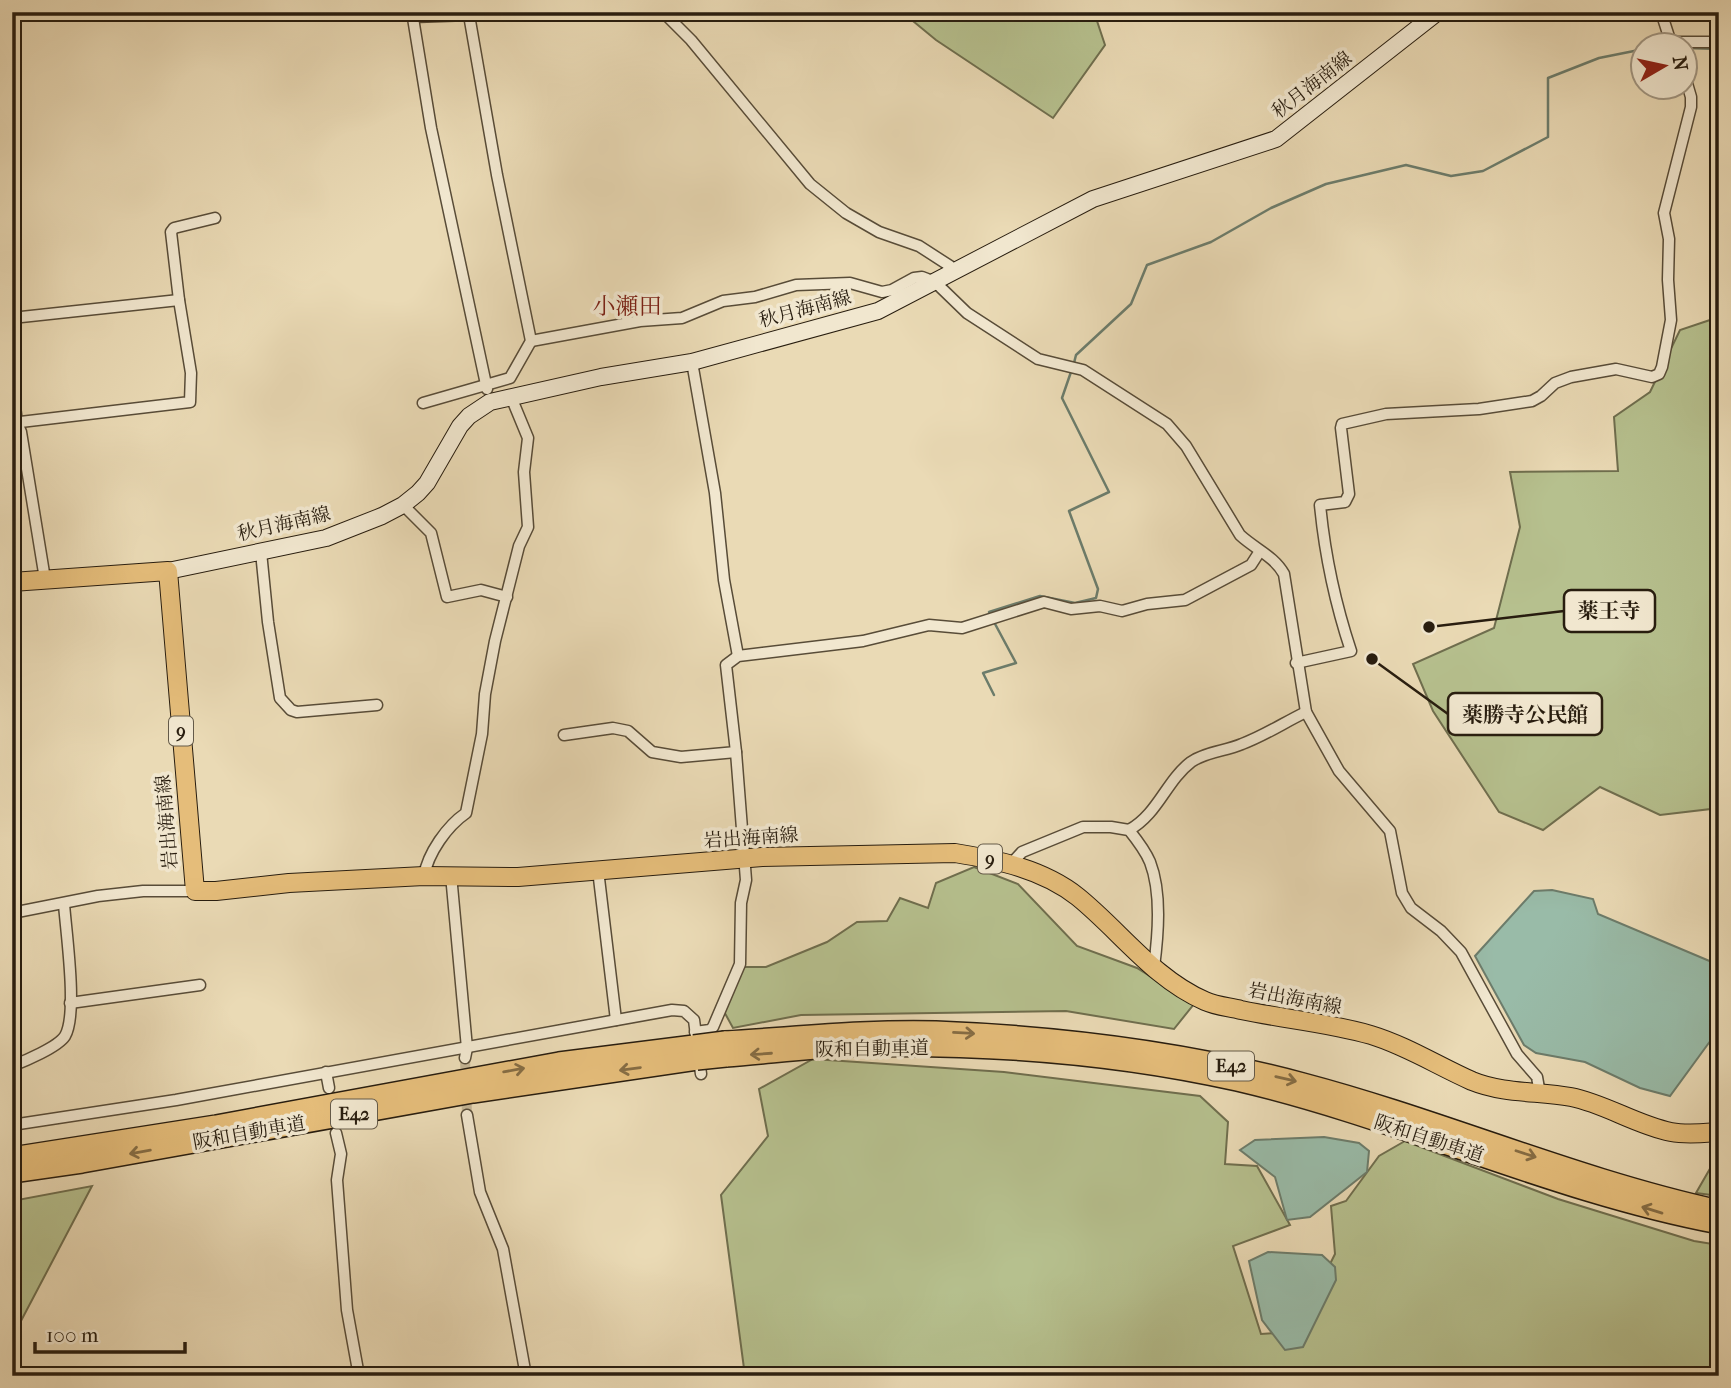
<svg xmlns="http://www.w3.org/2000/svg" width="1731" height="1388" font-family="'IM FELL French Canon','Noto Serif JP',serif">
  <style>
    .green { fill: #b6c08e; stroke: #6f6e4e; stroke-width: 2 }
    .water { fill: #99bba8; stroke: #6c7c6b; stroke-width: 2 }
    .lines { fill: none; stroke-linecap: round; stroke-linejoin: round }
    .stream { stroke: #6c7c6b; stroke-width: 2.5 }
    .minor-tunnel { stroke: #c3b494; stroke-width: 10; stroke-dasharray: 10 5; stroke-linecap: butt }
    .minor-casing { stroke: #584c38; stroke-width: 13 }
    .secondary-casing { stroke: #281d0f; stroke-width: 18 }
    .primary-casing { stroke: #281d0f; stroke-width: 20 }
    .motorway-casing { stroke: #281d0f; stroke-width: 22 }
    .minor { stroke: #f1e7cf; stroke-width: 10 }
    .secondary { stroke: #f1e7cf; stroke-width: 16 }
    .primary { stroke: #e5bd7a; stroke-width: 18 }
    .motorway { stroke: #e5bd7a; stroke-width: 19 }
    .motorway-bridge-casing { stroke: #281d0f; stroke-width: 22; stroke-linecap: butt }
    .motorway-bridge { stroke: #e5bd7a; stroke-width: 19 }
    .oneway { stroke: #866d44 }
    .labels { text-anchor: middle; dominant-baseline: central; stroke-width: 7; stroke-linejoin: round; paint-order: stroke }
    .shield { fill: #f1e7cf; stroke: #645a49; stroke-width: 2 }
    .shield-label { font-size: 18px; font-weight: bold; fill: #281d0f }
    .street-label { font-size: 19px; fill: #281d0f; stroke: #f1e7cf }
    .quarter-label { font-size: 23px; fill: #7a1f14; stroke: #f1e7cf }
    .leader { fill: none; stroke: #281d0f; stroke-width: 2.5 }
    .callout-dot { fill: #281d0f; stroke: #f1e7cf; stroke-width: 2.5 }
    .callout { fill: #f1e7cf; stroke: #281d0f; stroke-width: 2.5 }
    .callout-label { font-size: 21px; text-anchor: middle; font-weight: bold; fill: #281d0f }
  </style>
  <rect width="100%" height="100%" fill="#eadab5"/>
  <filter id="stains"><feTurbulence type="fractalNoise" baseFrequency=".00286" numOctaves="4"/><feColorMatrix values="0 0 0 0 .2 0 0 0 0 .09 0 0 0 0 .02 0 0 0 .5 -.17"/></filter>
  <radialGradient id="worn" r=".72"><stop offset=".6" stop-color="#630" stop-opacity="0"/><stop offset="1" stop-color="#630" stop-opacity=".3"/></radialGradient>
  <!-- green -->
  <g class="green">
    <polygon points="902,12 1094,12 1105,45 1053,118 936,40"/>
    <polygon points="1719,317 1719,808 1660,815 1600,787 1543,830 1499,812 1433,711 1413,664 1494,628 1520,527 1510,472 1618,471 1614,417 1650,392 1680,330"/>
    <polygon points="974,867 1018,884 1077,946 1137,968 1194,1004 1174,1029 1066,1011 801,1015 733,1028 721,1006 737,967 766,967 827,942 857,922 887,921 900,898 928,908 936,883"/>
    <polygon points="813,1059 1004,1072 1200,1096 1228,1122 1225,1164 1257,1166 1290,1225 1233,1246 1261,1334 1296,1332 1335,1254 1331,1206 1346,1201 1379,1156 1405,1141 1558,1199 1694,1241 1719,1245 1719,1376 745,1376 721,1195 768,1136 759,1089"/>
    <polygon points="1719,1153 1719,1196 1696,1193"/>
    <polygon points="92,1186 12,1338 12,1201"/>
  </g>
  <!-- water -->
  <g class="water">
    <polygon points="1552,890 1593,899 1598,914 1719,965 1719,1029 1670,1096 1640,1088 1585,1062 1536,1053 1524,1045 1475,956 1534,891"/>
    <polygon points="1324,1137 1359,1143 1369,1151 1367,1172 1310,1217 1287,1220 1275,1177 1240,1150 1255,1140"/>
    <polygon points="1268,1252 1322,1255 1335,1267 1336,1280 1303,1347 1285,1350 1262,1320 1249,1261"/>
  </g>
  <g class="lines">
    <!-- stream -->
    <g class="stream">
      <polyline points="1686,48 1719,49"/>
      <polyline points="1074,363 1076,355 1131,304 1147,265 1211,242 1271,208 1326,184 1406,165 1451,176 1483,171 1548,137 1548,78 1599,58 1644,49"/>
      <polyline points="991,616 989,612 1040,596 1075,603 1096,598 1098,589 1069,511 1109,492 1062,398 1072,369"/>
      <polyline points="994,695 983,673 1016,663 994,622"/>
    </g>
    <!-- minor-tunnel -->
    <polyline class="minor-tunnel" points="465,1058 467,1115"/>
    <!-- minor casing -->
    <g class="minor-casing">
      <g id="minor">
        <polyline points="412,12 431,128 487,389"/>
        <polyline points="663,12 691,40 810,184 846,213 879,232 919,246 950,266 954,272"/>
        <polyline points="1661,12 1672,46"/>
        <polyline points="413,17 469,15 497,175 531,341 510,378 423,403"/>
        <polyline points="1671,42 1719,42"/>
        <polyline points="12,318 179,300"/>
        <path d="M531,341l109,-20 42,-3 41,-17 32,-4 41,-12 54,-2 32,9 10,-2 22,-12 8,-1 13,5 32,31 71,46 45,11 84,54 19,22 54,89c15,14 34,21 44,39l22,138 33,59 51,60 12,62 9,15 30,23 20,21 56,102 20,23 3,17"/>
        <polyline points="692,362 715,493 724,580 738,656"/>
        <polyline points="12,381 17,423 21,432 45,579"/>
        <polyline points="12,423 190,402 191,373 179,300 171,232 174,228 215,218"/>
        <polyline points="403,505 431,533 447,597 481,590 507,597"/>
        <polyline points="261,552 268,622 280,698 291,710 297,712 377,705"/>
        <path d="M1296,663l55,-12c-16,-48 -26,-95 -31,-146l25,-3 4,-8 -8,-66 1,-4 44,-10 93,-5 53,-8 9,-5 14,-13 16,-6 45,-8 36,8 7,-3 3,-7 9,-47 -3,-40 1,-41 -5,-26 27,-106v-10l-5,-17"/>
        <polyline points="564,735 613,728 628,731 652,752 681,757 736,752 726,665 738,656 863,641 929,625 962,628 1044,602 1071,609 1100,606 1122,611 1147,604 1185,600 1251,565 1260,551"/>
        <path d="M1129,830c29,-16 37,-49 62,-68 14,-10 35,-11 51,-18 22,-8 43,-22 64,-32"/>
        <path d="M1011,864l11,-12 61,-25h28l18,3c8,10 16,20 21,32 12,31 8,74 4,105"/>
        <polyline points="598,870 616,1020"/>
        <polyline points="451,875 467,1048 465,1058"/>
        <path d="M424,876c4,-23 23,-50 42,-63l16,-79 3,-40 10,-53 24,-95 9,-19 -4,-55 4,-34 -17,-41"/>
        <polyline points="12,913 98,896 143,891 195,891"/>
        <polyline points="70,1003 200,985"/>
        <polyline points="695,1032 710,1030 713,1027 740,964 741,903 746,880 736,752"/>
        <path d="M12,1066c13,-5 46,-19 53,-30 13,-22 1,-104 -1,-132"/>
        <polyline points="326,1072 329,1088"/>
        <polyline points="467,1115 480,1192 503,1249 526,1376"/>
        <polyline points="12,1125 176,1100 672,1010 684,1011 694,1020 701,1074"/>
        <polyline points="336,1133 341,1154 337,1180 347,1310 359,1376"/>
      </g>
    </g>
    <!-- secondary casing -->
    <g class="secondary-casing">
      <polyline id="secondary" points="168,571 326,538 382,516 403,505 418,493 427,483 460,426 469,416 490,402 601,377 692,362 878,311 1093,199 1276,139 1438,12"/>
    </g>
    <!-- primary casing -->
    <g class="primary-casing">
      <path id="primary" d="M12,582l156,-11 27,320h21l73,-8 135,-7 94,1 244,-20 193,-4c43,7 88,16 123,44 42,34 76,82 127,104 11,5 24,6 36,9 42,9 90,13 130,25 36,11 67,31 101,46 32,13 66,10 99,16 35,7 65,28 100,35 16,3 32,1 48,0"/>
    </g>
    <!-- motorway casing -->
    <g class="motorway-casing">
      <g id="motorway">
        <path d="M725,1041c70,-4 141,-12 211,-10 124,5 248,20 367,52 140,37 274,96 416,127"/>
        <path d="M726,1057c42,-3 85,-9 127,-10 128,-3 259,6 384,34 163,38 317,112 482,143"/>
        <polyline points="12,1157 216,1125 559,1062 694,1045"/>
        <polyline points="12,1173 82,1163 473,1093 697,1060"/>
      </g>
    </g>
    <!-- minor -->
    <use href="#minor" class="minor"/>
    <!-- secondary -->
    <use href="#secondary" class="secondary"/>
    <!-- primary -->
    <use href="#primary" class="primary"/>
    <!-- motorway -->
    <use href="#motorway" class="motorway"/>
    <!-- motorway-bridge casing -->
    <g class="motorway-bridge-casing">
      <g id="motorway-bridge">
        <polyline points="694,1045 725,1041"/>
        <polyline points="697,1060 726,1057"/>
      </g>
    </g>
    <!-- motorway-bridge -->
    <use href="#motorway-bridge" class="motorway-bridge"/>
  </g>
  <!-- one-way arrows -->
  <defs><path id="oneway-shaft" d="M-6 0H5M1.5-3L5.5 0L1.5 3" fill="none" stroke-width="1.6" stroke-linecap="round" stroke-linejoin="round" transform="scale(1.75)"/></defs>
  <g class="oneway">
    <use href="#oneway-shaft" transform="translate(964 1033) rotate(3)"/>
    <use href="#oneway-shaft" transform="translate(761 1054) rotate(176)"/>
    <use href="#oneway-shaft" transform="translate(630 1069) rotate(172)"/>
    <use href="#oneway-shaft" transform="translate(514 1070) rotate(-10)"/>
    <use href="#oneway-shaft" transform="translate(1286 1079) rotate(13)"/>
    <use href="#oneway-shaft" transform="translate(140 1152) rotate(170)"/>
    <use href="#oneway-shaft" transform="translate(1526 1154) rotate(18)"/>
    <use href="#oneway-shaft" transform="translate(1652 1210) rotate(-163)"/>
  </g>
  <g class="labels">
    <!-- shield labels -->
    <g class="shield">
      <rect x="169" y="716.5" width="24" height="29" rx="5"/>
      <rect x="978" y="844.5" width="24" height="29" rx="5"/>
      <rect x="1208" y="1051.5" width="46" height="29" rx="5"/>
      <rect x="331" y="1099.5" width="46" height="29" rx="5"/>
    </g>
    <g class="shield-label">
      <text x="181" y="731">9</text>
      <text x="990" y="859">9</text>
      <text x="1231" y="1066">E42</text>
      <text x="354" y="1114">E42</text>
    </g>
    <!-- street labels -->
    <g class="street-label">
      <text transform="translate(1312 85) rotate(-38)">秋月海南線</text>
      <text transform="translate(805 309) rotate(-15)">秋月海南線</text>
      <text transform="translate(284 524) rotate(-13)">秋月海南線</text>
      <text transform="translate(167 822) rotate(-95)">岩出海南線</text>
      <text transform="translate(751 838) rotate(-4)">岩出海南線</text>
      <text transform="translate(1295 999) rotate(11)">岩出海南線</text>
      <text transform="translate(872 1049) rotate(-1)">阪和自動車道</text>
      <text transform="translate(249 1133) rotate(-10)">阪和自動車道</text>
      <text transform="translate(1429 1139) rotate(18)">阪和自動車道</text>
    </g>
    <!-- quarter labels -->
    <g class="quarter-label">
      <text x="627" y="306">小瀬田</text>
    </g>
  </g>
  <!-- callouts -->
  <path class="leader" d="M1429 627L1564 611M1372 659L1448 714"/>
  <g class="callout-dot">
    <circle cx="1429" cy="627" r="7"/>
    <circle cx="1372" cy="659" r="7"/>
  </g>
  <g class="callout">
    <rect x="1564" y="590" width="91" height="42" rx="7"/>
    <rect x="1448" y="693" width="154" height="42" rx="7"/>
  </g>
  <g class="callout-label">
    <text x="1609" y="618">薬王寺</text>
    <text x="1525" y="722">薬勝寺公民館</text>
  </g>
  <!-- margin -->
  <rect width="1731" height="1388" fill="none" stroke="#eadab5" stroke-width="42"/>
  <rect x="14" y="14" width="1703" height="1360" fill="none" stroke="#281d0f" stroke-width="3.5"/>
  <rect x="21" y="21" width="1689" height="1346" fill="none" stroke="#281d0f" stroke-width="2"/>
  <!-- north arrow -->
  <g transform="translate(1664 66) rotate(81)"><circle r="33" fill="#f1e7cf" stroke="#a19682" stroke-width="2"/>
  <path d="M0-5L12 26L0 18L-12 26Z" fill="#8f2418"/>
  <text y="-10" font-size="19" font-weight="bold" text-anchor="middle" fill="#281d0f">N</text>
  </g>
  <!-- scale -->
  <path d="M35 1342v10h150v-10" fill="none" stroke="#281d0f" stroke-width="3.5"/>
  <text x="46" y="1342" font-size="21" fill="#281d0f" stroke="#f1e7cf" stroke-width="5" paint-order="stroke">100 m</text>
  <rect width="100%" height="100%" filter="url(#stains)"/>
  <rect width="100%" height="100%" fill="url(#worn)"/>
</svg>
